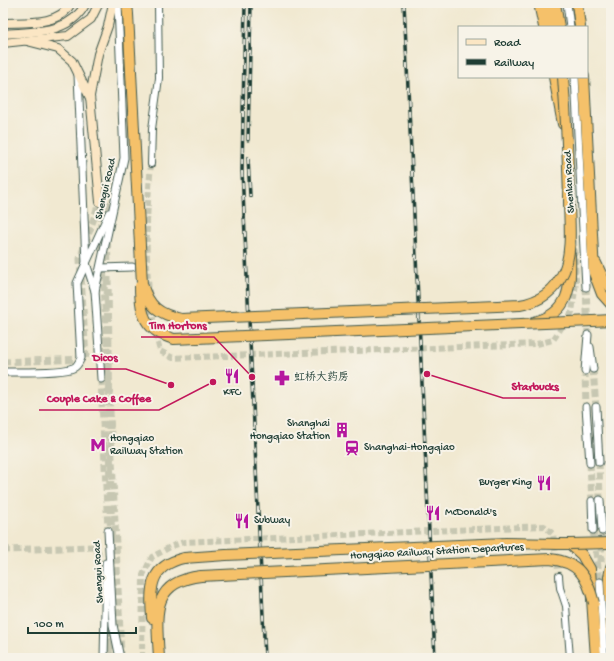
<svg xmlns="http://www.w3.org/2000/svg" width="614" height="661" font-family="'Gochi Hand','LXGW WenKai TC',sans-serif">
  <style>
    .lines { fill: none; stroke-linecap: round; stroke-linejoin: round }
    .minor-tunnel { stroke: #c7c7b2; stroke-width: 6; stroke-dasharray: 6 3; stroke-linecap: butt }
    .tertiary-tunnel { stroke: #c7c7b2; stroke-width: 7; stroke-dasharray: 7 3.5; stroke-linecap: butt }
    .secondary-tunnel { stroke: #c7c7b2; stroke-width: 8; stroke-dasharray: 8 4; stroke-linecap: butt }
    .minor-casing { stroke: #3e574c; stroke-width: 8 }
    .tertiary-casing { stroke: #3e574c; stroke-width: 9 }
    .secondary-casing { stroke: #3e574c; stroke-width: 10 }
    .trunk-casing { stroke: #3e574c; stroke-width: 12 }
    .minor { stroke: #fff; stroke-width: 6 }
    .tertiary { stroke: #fff; stroke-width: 7 }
    .secondary { stroke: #fbe6c4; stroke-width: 8 }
    .trunk { stroke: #f5c16b; stroke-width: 10 }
    .rail-casing { stroke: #1f3d34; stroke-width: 3.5 }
    .rail { stroke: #f7f3e8; stroke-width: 2; stroke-dasharray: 6; stroke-linecap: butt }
    .trunk-bridge-casing { stroke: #3e574c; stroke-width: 12; stroke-linecap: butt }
    .trunk-bridge { stroke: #f5c16b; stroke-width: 10 }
    .labels { text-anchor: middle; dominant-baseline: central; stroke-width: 4; stroke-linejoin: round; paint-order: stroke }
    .street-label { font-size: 11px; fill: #1f3d34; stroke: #f7f3e8 }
    .poi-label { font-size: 11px; fill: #1f3d34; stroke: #f7f3e8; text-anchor: start }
    .leader { fill: none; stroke: #c2185b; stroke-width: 1.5 }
    .callout-dot { fill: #c2185b; stroke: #f7f3e8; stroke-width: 1.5 }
    .callout-label { font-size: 12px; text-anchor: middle; font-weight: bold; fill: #c2185b; stroke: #f7f3e8; stroke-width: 4; stroke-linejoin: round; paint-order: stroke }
  </style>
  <rect width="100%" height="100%" fill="#f7f3e8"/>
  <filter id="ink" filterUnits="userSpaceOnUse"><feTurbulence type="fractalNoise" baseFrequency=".025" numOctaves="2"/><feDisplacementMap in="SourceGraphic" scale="8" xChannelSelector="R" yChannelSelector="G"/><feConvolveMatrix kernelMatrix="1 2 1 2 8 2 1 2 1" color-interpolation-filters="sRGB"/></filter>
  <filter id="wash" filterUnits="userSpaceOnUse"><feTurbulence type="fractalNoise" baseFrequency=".012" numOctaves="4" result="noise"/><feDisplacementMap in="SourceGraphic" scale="16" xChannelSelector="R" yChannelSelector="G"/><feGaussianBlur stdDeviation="0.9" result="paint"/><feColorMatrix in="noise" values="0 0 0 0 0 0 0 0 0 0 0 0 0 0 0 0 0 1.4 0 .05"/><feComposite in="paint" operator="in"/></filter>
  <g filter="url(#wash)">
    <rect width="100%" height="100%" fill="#f1e9d1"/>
  </g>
  <g filter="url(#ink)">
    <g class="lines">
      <!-- minor-tunnel -->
      <g class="minor-tunnel">
        <path d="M151,164c-6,65 -8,124 9,187l13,7 364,-14 16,-4 19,-28 4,-30 -2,-45"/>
        <polyline points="142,658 143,575 152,557 172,546 184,542 544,526 553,534 559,576"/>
      </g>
      <!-- tertiary-tunnel -->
      <g class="tertiary-tunnel">
        <polyline points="100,202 102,252"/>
        <polyline points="103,263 121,654"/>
        <polyline points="586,287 588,335"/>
        <polyline points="3,362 86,359 80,259 98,206"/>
        <polyline points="593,369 596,407"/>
        <polyline points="585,371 586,407"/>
        <polyline points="101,379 108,531"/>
        <polyline points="599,462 600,500"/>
        <polyline points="590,463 592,501"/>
        <polyline points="593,530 600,582"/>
        <polyline points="3,550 93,547 98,552 103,594"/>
        <polyline points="601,562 602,531"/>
        <polyline points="107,628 110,658"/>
      </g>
      <!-- secondary-tunnel -->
      <g class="secondary-tunnel">
        <polyline points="105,201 106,221"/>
        <polyline points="107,241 111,541"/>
        <polyline points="112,629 112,658"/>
      </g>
      <!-- minor casing -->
      <g class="minor-casing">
        <g id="minor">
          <polyline points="151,164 152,129 159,78 158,3"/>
          <polyline points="559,576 560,588 566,606 570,658"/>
        </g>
      </g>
      <!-- tertiary casing -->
      <g class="tertiary-casing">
        <g id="tertiary">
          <polyline points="567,3 570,27"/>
          <polyline points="78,75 86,263 95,291"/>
          <polyline points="575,77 586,287"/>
          <polyline points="101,268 132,267"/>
          <polyline points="590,347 593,369"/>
          <polyline points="585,371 588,335"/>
          <path d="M3,372c13,0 60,1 70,-4 4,-1 6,-6 8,-10l-4,-75 32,-70"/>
          <polyline points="101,379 95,291 124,158 118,3"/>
          <polyline points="586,407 590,463"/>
          <polyline points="596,407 599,462"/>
          <polyline points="600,500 602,531"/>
          <polyline points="592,501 593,530"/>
          <polyline points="108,531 113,625 120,658"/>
          <polyline points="600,582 604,658"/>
          <polyline points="104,658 106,563"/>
        </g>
      </g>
      <!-- secondary casing -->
      <g class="secondary-casing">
        <g id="secondary">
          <path d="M3,23c22,-1 57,3 68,-20"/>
          <path d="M3,34c31,-3 67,1 83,-31"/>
          <polyline points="27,41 58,49 72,61 90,98"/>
          <polyline points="3,43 68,36 91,19 99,3"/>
          <polyline points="100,202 90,96 98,54 108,26 113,3"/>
        </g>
      </g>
      <!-- trunk casing -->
      <g class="trunk-casing">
        <g id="trunk">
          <polyline points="127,3 128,14"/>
          <polyline points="539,3 544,27"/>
          <polyline points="548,3 552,27"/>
          <polyline points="555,3 559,27"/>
          <polyline points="577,3 580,27"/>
          <polyline points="554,77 563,124"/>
          <polyline points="584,77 594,273 602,294 611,304"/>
          <polyline points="596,263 603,278 611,288"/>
          <polyline points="593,321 611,320"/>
          <path d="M534,322c36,-9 37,-35 36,-67"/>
          <polyline points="558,544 570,544 582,555 590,569 596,658"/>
          <polyline points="611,596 611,633"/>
          <polyline points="610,601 609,577 611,567"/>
          <path d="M152,618c-2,-30 -3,-52 32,-60"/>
          <path d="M159,658c-2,-41 -10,-76 42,-82"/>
        </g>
      </g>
      <!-- minor -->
      <use href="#minor" class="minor"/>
      <!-- tertiary -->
      <use href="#tertiary" class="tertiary"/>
      <!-- secondary -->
      <use href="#secondary" class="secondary"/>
      <!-- trunk -->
      <use href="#trunk" class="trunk"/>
      <!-- rail casing -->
      <g class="rail-casing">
        <g id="rail">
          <polyline points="245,3 242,171 265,658"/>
          <polyline points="404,3 435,658"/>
          <polyline points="248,140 251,3"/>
          <polyline points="248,158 250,196"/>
        </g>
      </g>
      <!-- rail -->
      <use href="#rail" class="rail"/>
      <!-- trunk-bridge casing -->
      <g class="trunk-bridge-casing">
        <g id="trunk-bridge">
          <path d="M128,14l14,270c7,23 17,30 39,35l339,-14c20,-3 36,-15 44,-34 9,-22 5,-49 5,-72 -1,-41 -3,-81 -6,-122"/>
          <path d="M140,286c0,29 5,45 34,53l419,-18"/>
          <polyline points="570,544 611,543"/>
          <polyline points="184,558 226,555 506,543 558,544"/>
          <path d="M201,576l349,-17c29,3 37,17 44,44"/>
        </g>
      </g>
      <!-- trunk-bridge -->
      <use href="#trunk-bridge" class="trunk-bridge"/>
    </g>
  </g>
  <!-- icons -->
  <defs>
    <g id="restaurant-bare" transform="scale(1.2)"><path d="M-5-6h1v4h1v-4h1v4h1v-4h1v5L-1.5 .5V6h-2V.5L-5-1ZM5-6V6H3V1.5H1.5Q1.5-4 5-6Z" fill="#b5179e" stroke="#f7f3e8" stroke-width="2.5" paint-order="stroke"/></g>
    <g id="pharmacy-bare" transform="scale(1.2)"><path d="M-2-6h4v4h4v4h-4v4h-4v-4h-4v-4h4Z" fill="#b5179e" stroke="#f7f3e8" stroke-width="2.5" paint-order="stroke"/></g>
    <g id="building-bare" transform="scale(1.2)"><path d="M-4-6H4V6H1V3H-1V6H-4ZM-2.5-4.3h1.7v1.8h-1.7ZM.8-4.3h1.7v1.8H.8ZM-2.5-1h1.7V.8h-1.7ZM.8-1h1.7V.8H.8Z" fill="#b5179e" stroke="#f7f3e8" stroke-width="2.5" paint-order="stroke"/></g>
    <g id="metro-bare" transform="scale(1.2)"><path d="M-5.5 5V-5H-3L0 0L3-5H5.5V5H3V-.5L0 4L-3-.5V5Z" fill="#b5179e" stroke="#f7f3e8" stroke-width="2.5" paint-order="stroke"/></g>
    <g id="station-bare" transform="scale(1.2)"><path d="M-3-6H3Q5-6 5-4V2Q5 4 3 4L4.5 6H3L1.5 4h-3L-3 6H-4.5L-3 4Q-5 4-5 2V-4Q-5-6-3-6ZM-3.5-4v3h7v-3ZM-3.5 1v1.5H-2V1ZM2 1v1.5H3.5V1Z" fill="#b5179e" stroke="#f7f3e8" stroke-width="2.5" paint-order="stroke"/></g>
  </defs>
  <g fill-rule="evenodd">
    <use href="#restaurant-bare" x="232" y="376"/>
    <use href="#pharmacy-bare" x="282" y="378"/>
    <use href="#building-bare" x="342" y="430"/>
    <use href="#metro-bare" x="98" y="445"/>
    <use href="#station-bare" x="352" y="448"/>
    <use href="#restaurant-bare" x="544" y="483"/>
    <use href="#restaurant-bare" x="433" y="513"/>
    <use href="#restaurant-bare" x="242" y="521"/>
  </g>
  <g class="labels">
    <!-- street labels -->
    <g class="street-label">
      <text transform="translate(570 182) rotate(-93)">Shenlan Road</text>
      <text transform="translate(106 189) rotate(-77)">Shengui Road</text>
      <text transform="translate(437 552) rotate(-3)">Hongqiao Railway Station Departures</text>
      <text transform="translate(99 572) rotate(-93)">Shengui Road</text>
    </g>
    <!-- poi labels -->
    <g class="poi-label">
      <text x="294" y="378">虹桥大药房</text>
      <text x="232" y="393" text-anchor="middle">KFC</text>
      <text x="330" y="424" text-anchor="end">Shanghai<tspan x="330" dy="13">Hongqiao Station</tspan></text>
      <text x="110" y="439">Hongqiao<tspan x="110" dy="13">Railway Station</tspan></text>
      <text x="364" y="448">Shanghai-Hongqiao</text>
      <text x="532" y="483" text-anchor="end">Burger King</text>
      <text x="445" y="513">McDonald's</text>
      <text x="254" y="521">Subway</text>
    </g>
  </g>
  <!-- callouts -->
  <path class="leader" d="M252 377L214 337H141M171 385L126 369H85M427 374L503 398H566M213 382L159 410H39"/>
  <g class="callout-dot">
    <circle cx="252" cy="377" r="4"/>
    <circle cx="171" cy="385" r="4"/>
    <circle cx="427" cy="374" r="4"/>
    <circle cx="213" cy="382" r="4"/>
  </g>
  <g class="callout-label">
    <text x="178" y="329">Tim Hortons</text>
    <text x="105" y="361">Dicos</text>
    <text x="535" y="390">Starbucks</text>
    <text x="99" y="402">Couple Cake &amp; Coffee</text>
  </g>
  <!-- margin -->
  <rect width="614" height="661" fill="none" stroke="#f7f3e8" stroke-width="16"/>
  <!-- legend -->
  <rect x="458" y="26" width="130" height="52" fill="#f7f3e8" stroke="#a1aaa0"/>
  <rect x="466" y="39" width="20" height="6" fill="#fbe6c4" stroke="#a1aaa0"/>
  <text x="494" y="46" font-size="12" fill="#1f3d34">Road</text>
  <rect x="466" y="59" width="20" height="6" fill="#1f3d34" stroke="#a1aaa0"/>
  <text x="494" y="66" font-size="12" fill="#1f3d34">Railway</text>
  <!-- scale -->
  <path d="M28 627v6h108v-6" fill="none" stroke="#1f3d34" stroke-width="2"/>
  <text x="34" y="627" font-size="12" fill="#1f3d34" stroke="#f7f3e8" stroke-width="3" paint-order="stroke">100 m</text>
</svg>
